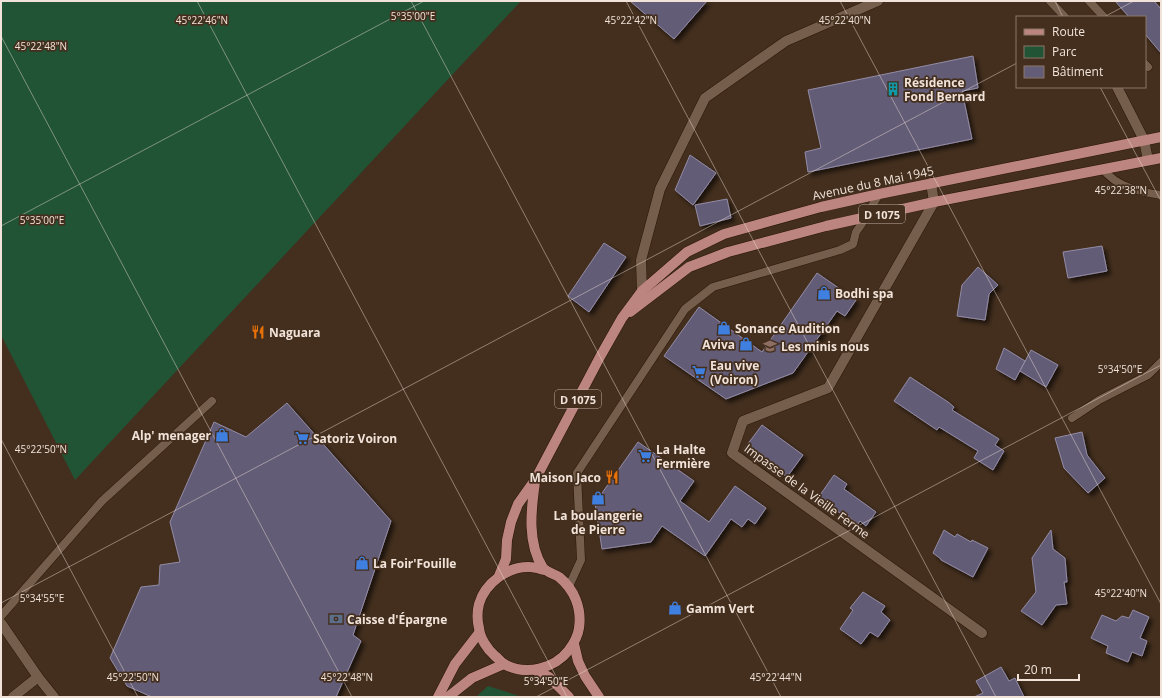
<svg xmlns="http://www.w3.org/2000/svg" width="1162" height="698" font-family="'Open Sans',sans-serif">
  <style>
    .green { fill: #215335 }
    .building { fill: #635c76; stroke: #938ca7; filter: url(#shadow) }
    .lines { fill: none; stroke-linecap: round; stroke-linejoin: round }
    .service-casing { stroke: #2a1606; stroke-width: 9 }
    .minor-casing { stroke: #2a1606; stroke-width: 11 }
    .primary-casing { stroke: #2a1606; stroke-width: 11 }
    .service { stroke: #755e4c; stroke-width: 8 }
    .minor { stroke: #755e4c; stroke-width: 10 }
    .primary { stroke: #bd8580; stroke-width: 10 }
    .ticks { fill: none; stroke: #f1e3d9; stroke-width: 1; stroke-opacity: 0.45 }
    .labels { text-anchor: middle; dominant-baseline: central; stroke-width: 3.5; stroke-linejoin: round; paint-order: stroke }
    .shield { fill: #442f1e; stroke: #bdada1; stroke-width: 1 }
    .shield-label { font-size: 11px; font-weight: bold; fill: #f1e3d9 }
    .poi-label { font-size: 12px; font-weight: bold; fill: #f1e3d9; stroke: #442f1e; text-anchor: start }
    .street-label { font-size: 12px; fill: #f1e3d9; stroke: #442f1e }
    .ticks-label { font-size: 10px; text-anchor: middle; fill: #f1e3d9; stroke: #442f1e; stroke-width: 3.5; stroke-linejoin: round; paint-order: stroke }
  </style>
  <defs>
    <filter id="shadow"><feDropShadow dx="3.5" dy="3.5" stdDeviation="2" flood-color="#0009"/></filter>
  </defs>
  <rect width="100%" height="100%" fill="#442f1e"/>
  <!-- green -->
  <g class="green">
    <polygon points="1,1 521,1 75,480 1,335"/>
    <polygon points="488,686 522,697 476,697"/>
  </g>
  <!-- building -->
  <g class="building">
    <polygon points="630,1 707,1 674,39"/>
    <polygon points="1115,1 1154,1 1161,9 1161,53 1145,34 1145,17 1129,17"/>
    <polygon points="973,56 978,88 962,91 972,139 808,172 805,152 821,148 808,90"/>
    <polygon points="690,155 716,173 693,205 675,190"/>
    <polygon points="727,199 731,218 700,226 695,205"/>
    <polygon points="604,243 626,257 589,312 568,296"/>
    <polygon points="1102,246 1107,271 1068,278 1063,252"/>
    <polygon points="978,267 998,285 989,294 985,320 957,316 962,285"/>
    <polygon points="817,273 856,300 845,316 837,311 793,373 726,399 664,356 699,307 762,352"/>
    <polygon points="1004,348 1025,361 1015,380 996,369"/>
    <polygon points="1031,350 1058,365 1046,387 1020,371"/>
    <polygon points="910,377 948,402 954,407 952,410 999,439 995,445 1004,451 993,470 974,458 978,451 939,427 937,430 894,401"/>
    <polygon points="287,403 391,521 353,635 361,641 336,697 152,697 127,686 110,658 141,587 159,585 160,565 180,562 170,522 214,422 246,437"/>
    <polygon points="762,425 803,455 787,477 773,466 771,468 744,449"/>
    <polygon points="1082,432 1087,455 1105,478 1088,493 1064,468 1055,438"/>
    <polygon points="638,442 694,481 680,501 709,522 735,486 766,508 755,524 748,519 742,527 731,519 705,556 662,526 651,542 602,549 595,503"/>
    <polygon points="834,475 847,484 844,489 876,512 866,526 860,521 858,524 844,513 843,515 818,498"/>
    <polygon points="944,530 955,537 957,534 971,542 972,540 988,548 973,577 941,560 941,559 933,553"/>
    <polygon points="1051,530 1053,549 1065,558 1067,582 1064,582 1067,604 1056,605 1042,625 1021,611 1036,592 1032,558"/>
    <polygon points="863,592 885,606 881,612 890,620 878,637 870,632 861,644 840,629 853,610 850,608"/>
    <polygon points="1133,610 1149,617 1140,638 1147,641 1142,656 1132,652 1128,662 1106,653 1108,646 1091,638 1102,615 1116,621 1122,616 1129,618"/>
    <polygon points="1001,667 1009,681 1015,678 1024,697 974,697 983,693 976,681"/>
  </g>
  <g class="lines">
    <!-- service casing -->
    <g class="service-casing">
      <g id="service">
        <polyline points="1050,1 1065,17"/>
        <polyline points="1089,1 1104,17"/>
        <polyline points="1145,64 1148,67"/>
        <path d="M1103,169c13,18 38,23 58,26"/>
        <polyline points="1072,418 1099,400 1148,375 1161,362"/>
        <polyline points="569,586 581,560 577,473 685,309 713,287 840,250 853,244 856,232 861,225 879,194"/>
        <polyline points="1,616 102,501 212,401"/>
      </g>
    </g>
    <!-- minor casing -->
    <g class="minor-casing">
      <g id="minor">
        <polyline points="1117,87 1144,140 1148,160"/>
        <polyline points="931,183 934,202 828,388 743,421 732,453 982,633"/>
        <polyline points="642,291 641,260 660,189 705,98 786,41 878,1"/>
        <polyline points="1,623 38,677 54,697"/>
        <polyline points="13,697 38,677"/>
      </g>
    </g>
    <!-- primary casing -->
    <g class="primary-casing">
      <g id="primary">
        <polyline points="630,312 689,267 728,252 826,226 934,202 1161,158"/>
        <path d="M535,482c-4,28 -8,61 8,86 4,4 11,6 16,9 15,12 23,31 20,51 -1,8 -5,15 -10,22 -15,19 -43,26 -65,14 -3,-2 -6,-6 -9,-8 -8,-7 -15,-18 -16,-28 -2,-8 -2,-16 0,-24 6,-21 29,-38 51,-37 4,0 10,2 14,3"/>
        <polyline points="499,576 506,559 507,540 511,522 518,504 535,480 601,355 622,318 642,291 687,252 724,234 821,207 879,194 1161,137"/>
        <polyline points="574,644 578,661 585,676 599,697"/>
        <polyline points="535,670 549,677 569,697"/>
        <polyline points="438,697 455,664 479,633"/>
        <polyline points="448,697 472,678 504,664"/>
      </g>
    </g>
    <!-- service -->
    <use href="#service" class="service"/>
    <!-- minor -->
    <use href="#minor" class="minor"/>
    <!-- primary -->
    <use href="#primary" class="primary"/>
  </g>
  <!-- ticks -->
  <path class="ticks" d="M197,1l370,696M411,1l370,696M626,1l370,696M840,1l321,603M1055,1l8,16M1104,17l30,-16M1,36l351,661M1100,87l61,114M1,226l423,-225M1,439l137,258M1,603l1016,-540M536,697l625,-332"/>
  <!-- icons -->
  <defs>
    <g id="building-bare" transform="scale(1.08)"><path d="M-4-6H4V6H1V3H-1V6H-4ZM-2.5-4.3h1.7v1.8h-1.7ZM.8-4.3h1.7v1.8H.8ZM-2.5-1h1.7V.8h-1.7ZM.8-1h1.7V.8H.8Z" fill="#0f9aa8" stroke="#442f1e" stroke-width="2.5" paint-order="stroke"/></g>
    <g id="shop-bare" transform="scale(1.08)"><path d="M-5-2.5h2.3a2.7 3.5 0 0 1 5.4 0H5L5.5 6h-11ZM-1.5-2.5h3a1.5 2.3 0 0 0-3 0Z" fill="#3f7fe0" stroke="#442f1e" stroke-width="2.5" paint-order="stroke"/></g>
    <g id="restaurant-bare" transform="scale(1.08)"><path d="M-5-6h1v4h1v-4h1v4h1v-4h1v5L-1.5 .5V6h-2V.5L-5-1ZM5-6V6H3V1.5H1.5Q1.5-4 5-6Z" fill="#e8710a" stroke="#442f1e" stroke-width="2.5" paint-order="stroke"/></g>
    <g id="school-bare" transform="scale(1.08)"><path d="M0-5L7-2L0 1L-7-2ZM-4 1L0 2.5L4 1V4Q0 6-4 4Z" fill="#8d6e63" stroke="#442f1e" stroke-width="2.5" paint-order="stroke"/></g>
    <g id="supermarket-bare" transform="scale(1.08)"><path d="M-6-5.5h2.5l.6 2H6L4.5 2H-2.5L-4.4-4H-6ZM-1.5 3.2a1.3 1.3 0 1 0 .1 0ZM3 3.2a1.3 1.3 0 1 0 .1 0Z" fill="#3f7fe0" stroke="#442f1e" stroke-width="2.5" paint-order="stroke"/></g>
    <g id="bank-bare" transform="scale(1.08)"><path d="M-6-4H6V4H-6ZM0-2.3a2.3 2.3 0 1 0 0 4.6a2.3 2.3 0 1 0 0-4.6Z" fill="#5c6f8a" stroke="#442f1e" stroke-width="2.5" paint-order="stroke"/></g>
  </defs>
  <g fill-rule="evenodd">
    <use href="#building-bare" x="893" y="89"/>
    <use href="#shop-bare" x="824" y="293"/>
    <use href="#shop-bare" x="724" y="328"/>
    <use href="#restaurant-bare" x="258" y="332"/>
    <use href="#shop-bare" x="746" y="344"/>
    <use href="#school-bare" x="770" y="346"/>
    <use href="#supermarket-bare" x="699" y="372"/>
    <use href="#shop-bare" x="222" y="435"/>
    <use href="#supermarket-bare" x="302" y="438"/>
    <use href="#supermarket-bare" x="645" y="456"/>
    <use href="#restaurant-bare" x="612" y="477"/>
    <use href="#shop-bare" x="598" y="498"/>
    <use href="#shop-bare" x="362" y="563"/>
    <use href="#shop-bare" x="675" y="608"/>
    <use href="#bank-bare" x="336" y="619"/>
  </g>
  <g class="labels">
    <!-- shield labels -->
    <g class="shield">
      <rect x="859" y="205" width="46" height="18" rx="3"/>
      <rect x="555" y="390" width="46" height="18" rx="3"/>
    </g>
    <g class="shield-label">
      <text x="882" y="214">D 1075</text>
      <text x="578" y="399">D 1075</text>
    </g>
    <!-- poi labels -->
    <g class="poi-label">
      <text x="904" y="82">Résidence<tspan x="904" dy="14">Fond Bernard</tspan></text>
      <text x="835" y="293">Bodhi spa</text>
      <text x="735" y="328">Sonance Audition</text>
      <text x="269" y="332">Naguara</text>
      <text x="735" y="344" text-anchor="end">Aviva</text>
      <text x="781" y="346">Les minis nous</text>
      <text x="710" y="365">Eau vive<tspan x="710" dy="14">(Voiron)</tspan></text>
      <text x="211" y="435" text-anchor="end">Alp' menager</text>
      <text x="313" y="438">Satoriz Voiron</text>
      <text x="656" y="449">La Halte<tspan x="656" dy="14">Fermière</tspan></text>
      <text x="601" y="477" text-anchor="end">Maison Jaco</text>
      <text x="598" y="515" text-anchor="middle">La boulangerie<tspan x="598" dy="14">de Pierre</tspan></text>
      <text x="373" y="563">La Foir'Fouille</text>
      <text x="686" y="608">Gamm Vert</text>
      <text x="347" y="619">Caisse d'Épargne</text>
    </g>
    <!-- street labels -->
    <g class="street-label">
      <text transform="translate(873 183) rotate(-12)">Avenue du 8 Mai 1945</text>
      <text transform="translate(807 491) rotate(36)">Impasse de la Vieille Ferme</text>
    </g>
  </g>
  <g class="ticks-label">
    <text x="413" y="20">5°35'00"E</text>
    <text x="202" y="24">45°22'46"N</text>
    <text x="631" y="24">45°22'42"N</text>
    <text x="845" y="24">45°22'40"N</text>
    <text x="41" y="50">45°22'48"N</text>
    <text x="1121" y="194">45°22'38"N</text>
    <text x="42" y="224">5°35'00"E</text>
    <text x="1120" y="373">5°34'50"E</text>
    <text x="41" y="453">45°22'50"N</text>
    <text x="1121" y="597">45°22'40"N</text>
    <text x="42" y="602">5°34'55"E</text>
    <text x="133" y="681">45°22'50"N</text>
    <text x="347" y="681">45°22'48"N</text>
    <text x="776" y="681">45°22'44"N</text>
    <text x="546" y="685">5°34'50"E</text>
  </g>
  <!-- border -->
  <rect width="1162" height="698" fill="none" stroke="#f1e3d9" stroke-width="4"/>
  <!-- legend -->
  <rect x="1016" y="16" width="130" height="72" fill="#442f1e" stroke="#897769"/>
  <rect x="1024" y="29" width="20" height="6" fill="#bd8580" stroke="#897769"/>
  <text x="1052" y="36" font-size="12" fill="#f1e3d9">Route</text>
  <rect x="1024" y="46" width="20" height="12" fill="#215335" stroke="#897769"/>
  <text x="1052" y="56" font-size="12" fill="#f1e3d9">Parc</text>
  <rect x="1024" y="66" width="20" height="12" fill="#635c76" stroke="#897769"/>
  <text x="1052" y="76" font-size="12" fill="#f1e3d9">Bâtiment</text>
  <!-- scale -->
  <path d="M1018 674v6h61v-6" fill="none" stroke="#f1e3d9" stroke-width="2"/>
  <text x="1024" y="674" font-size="12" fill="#f1e3d9" stroke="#442f1e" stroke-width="3" paint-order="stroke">20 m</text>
</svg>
